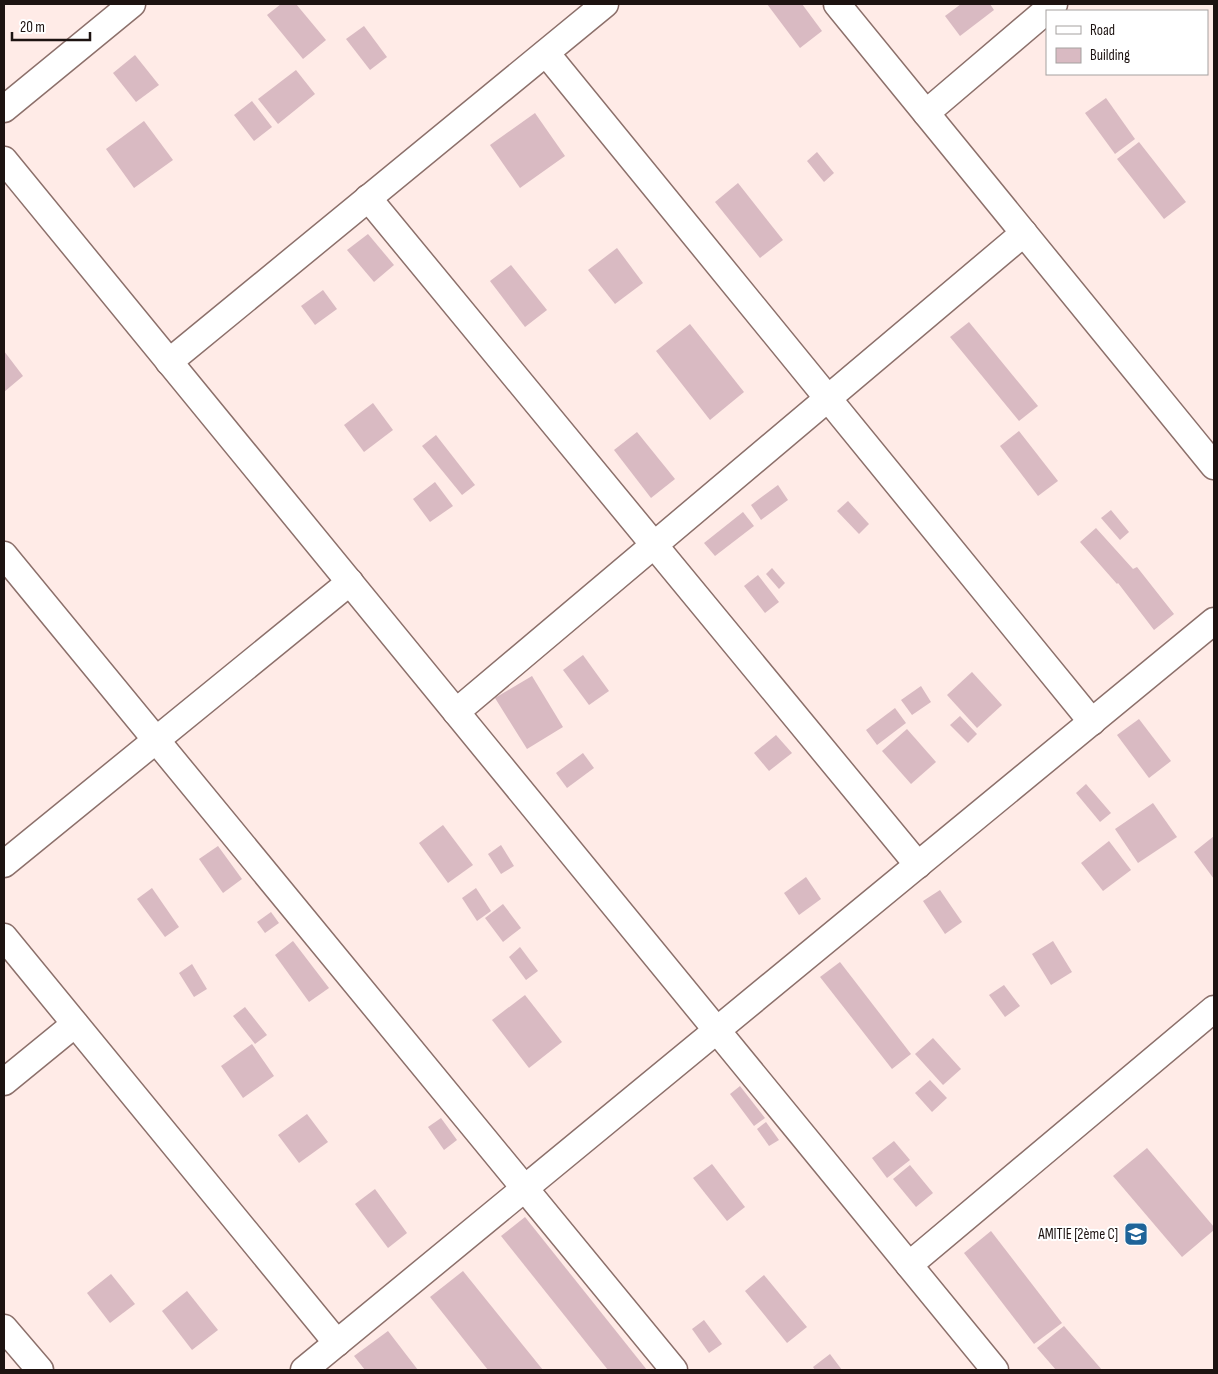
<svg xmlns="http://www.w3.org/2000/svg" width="1218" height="1374" font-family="'Sofia Sans Condensed',sans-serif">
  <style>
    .building { fill: #d9bac2 }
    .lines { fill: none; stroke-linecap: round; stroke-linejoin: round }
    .minor-casing { stroke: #8c706b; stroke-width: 29 }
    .minor { stroke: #fff; stroke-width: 26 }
    .labels { text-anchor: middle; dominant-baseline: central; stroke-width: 4; stroke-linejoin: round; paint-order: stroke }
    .poi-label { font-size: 15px; fill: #1d1311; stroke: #fff; text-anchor: end }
  </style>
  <rect width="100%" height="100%" fill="#ffebe7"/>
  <!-- building -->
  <g class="building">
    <polygon points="281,4 296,4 326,40 303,59 267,15"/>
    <polygon points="767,4 802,4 822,31 800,48"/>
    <polygon points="961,4 990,4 994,10 960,36 945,16"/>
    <polygon points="364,26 387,57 370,70 346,39"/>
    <polygon points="135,55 159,85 136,102 113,73"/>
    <polygon points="296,70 315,94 278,124 258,99"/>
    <polygon points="1106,98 1135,139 1115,154 1085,113"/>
    <polygon points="252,101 272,127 254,141 234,115"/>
    <polygon points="535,113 565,156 520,188 490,145"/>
    <polygon points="144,121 173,160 134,188 106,149"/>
    <polygon points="1139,142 1186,202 1164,219 1117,159"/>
    <polygon points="817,152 834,173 824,182 807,161"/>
    <polygon points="738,183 783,240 760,258 715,202"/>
    <polygon points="368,234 394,265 374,282 347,250"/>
    <polygon points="617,248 643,283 615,304 588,270"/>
    <polygon points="511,265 547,310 525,327 490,281"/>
    <polygon points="323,290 337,309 315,325 301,306"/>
    <polygon points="969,322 1038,406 1019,421 950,337"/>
    <polygon points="690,324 744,392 710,420 656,351"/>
    <polygon points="4,351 23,376 4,392"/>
    <polygon points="373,403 393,430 364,452 344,425"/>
    <polygon points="1019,431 1058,481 1038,496 1000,446"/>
    <polygon points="637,432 675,479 651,498 614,450"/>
    <polygon points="436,435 475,485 462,495 422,446"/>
    <polygon points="435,482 453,506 430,522 413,499"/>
    <polygon points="778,485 788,500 761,520 751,505"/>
    <polygon points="848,501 869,524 859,534 837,511"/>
    <polygon points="1111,510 1129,532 1120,540 1101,518"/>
    <polygon points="743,512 754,526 715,556 704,543"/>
    <polygon points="1096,528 1133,569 1137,567 1174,614 1154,630 1118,583 1117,584 1080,542"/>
    <polygon points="772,568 785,583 779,589 766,574"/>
    <polygon points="758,575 779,602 765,613 744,586"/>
    <polygon points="583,655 609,691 589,705 563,670"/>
    <polygon points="972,672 1002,705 977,728 947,695"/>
    <polygon points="532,676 563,727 527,749 495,698"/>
    <polygon points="921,686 931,702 912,715 901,700"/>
    <polygon points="895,708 906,723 877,745 866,730"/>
    <polygon points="960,716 977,734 968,743 950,725"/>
    <polygon points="1139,719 1171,761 1149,778 1117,735"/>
    <polygon points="907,729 936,762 911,784 882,751"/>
    <polygon points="776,735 792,753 769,771 754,753"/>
    <polygon points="583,753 594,768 567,788 556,773"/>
    <polygon points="1086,784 1111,813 1100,822 1076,793"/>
    <polygon points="1153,803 1177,837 1138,863 1115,829"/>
    <polygon points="443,825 473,865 448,883 419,843"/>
    <polygon points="1214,836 1214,879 1194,852"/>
    <polygon points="1109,841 1131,870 1103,891 1081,863"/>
    <polygon points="501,845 514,866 501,874 488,854"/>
    <polygon points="218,846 242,879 223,893 199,859"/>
    <polygon points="806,877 821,899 799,915 784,893"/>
    <polygon points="152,888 179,927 165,937 137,899"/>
    <polygon points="476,888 491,911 477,921 462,898"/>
    <polygon points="940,890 962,922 945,934 923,901"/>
    <polygon points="503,904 521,928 503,942 485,918"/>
    <polygon points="271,912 279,923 265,933 257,922"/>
    <polygon points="293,941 329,988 309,1002 275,955"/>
    <polygon points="1053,941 1072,972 1051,985 1032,954"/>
    <polygon points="520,947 538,971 526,980 509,957"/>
    <polygon points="840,962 911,1054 892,1069 820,977"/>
    <polygon points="192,964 207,989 194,997 179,973"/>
    <polygon points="1004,985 1020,1006 1005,1017 989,995"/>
    <polygon points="525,995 562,1042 529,1068 492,1020"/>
    <polygon points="245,1007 267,1035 255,1044 233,1016"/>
    <polygon points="933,1038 961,1069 943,1085 915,1054"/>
    <polygon points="252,1044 274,1076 243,1098 221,1066"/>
    <polygon points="930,1080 947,1098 932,1112 915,1093"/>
    <polygon points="740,1086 765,1118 754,1126 730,1094"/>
    <polygon points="307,1114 328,1142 299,1163 278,1135"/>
    <polygon points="441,1118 457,1140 444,1150 428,1127"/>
    <polygon points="766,1122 779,1140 769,1146 757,1129"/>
    <polygon points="894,1141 910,1160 887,1178 872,1158"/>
    <polygon points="1147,1148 1214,1227 1214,1230 1182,1257 1113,1176"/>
    <polygon points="712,1164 745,1207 727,1221 693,1178"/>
    <polygon points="910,1165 933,1193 916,1207 893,1179"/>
    <polygon points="375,1189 407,1233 388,1248 355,1204"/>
    <polygon points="525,1217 647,1370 608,1370 501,1236"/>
    <polygon points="991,1231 1062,1323 1034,1344 964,1253"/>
    <polygon points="463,1271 543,1370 488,1370 430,1297"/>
    <polygon points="111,1274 135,1304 110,1323 87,1293"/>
    <polygon points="764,1275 807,1327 787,1343 745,1291"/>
    <polygon points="187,1291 218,1330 192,1350 162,1311"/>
    <polygon points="704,1320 722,1344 709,1353 692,1329"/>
    <polygon points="1064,1326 1102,1370 1056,1370 1037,1348"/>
    <polygon points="388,1331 418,1370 365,1370 354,1356"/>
    <polygon points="830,1354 842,1370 815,1370 813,1367"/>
  </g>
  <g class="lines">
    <!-- minor casing -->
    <g class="minor-casing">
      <g id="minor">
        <polyline points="837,4 1214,466"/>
        <polyline points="546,53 1092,722"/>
        <polyline points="4,109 132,4"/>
        <polyline points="926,113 1054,4"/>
        <polyline points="4,160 995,1370"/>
        <polyline points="368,198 918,865"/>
        <polyline points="169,362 605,4"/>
        <polyline points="4,555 674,1370"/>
        <polyline points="456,712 1024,233"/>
        <polyline points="4,864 350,582"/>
        <polyline points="4,937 337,1343"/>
        <polyline points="4,1082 75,1024"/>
        <polyline points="909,1265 1214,1009"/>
        <polyline points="4,1328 40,1370"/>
        <polyline points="304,1370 1214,621"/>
      </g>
    </g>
    <!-- minor -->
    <use href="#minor" class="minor"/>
  </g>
  <!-- icons -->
  <defs>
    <g id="school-square" transform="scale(1.25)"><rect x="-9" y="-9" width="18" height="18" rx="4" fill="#1f6398" stroke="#fff"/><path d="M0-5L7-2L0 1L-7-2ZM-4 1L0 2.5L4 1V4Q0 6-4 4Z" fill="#fff"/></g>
  </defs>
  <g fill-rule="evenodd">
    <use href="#school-square" x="1136" y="1234"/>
  </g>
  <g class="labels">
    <!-- poi labels -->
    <g class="poi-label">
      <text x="1118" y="1234">AMITIE [2ème C]</text>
    </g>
  </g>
  <!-- border -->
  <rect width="1218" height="1374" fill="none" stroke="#1d1311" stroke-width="10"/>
  <!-- legend -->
  <rect x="1046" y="10" width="162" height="65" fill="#ffffff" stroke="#a5a1a0"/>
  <rect x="1056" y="26" width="25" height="8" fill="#ffffff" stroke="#a5a1a0"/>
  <text x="1090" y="35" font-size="15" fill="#1d1311">Road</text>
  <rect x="1056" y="48" width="25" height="15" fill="#d9bac2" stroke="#a5a1a0"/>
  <text x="1090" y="60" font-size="15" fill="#1d1311">Building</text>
  <!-- scale -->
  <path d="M12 32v8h78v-8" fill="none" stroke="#1d1311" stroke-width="2.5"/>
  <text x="20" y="32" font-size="15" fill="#1d1311" stroke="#ffffff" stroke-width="4" paint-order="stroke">20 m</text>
</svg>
